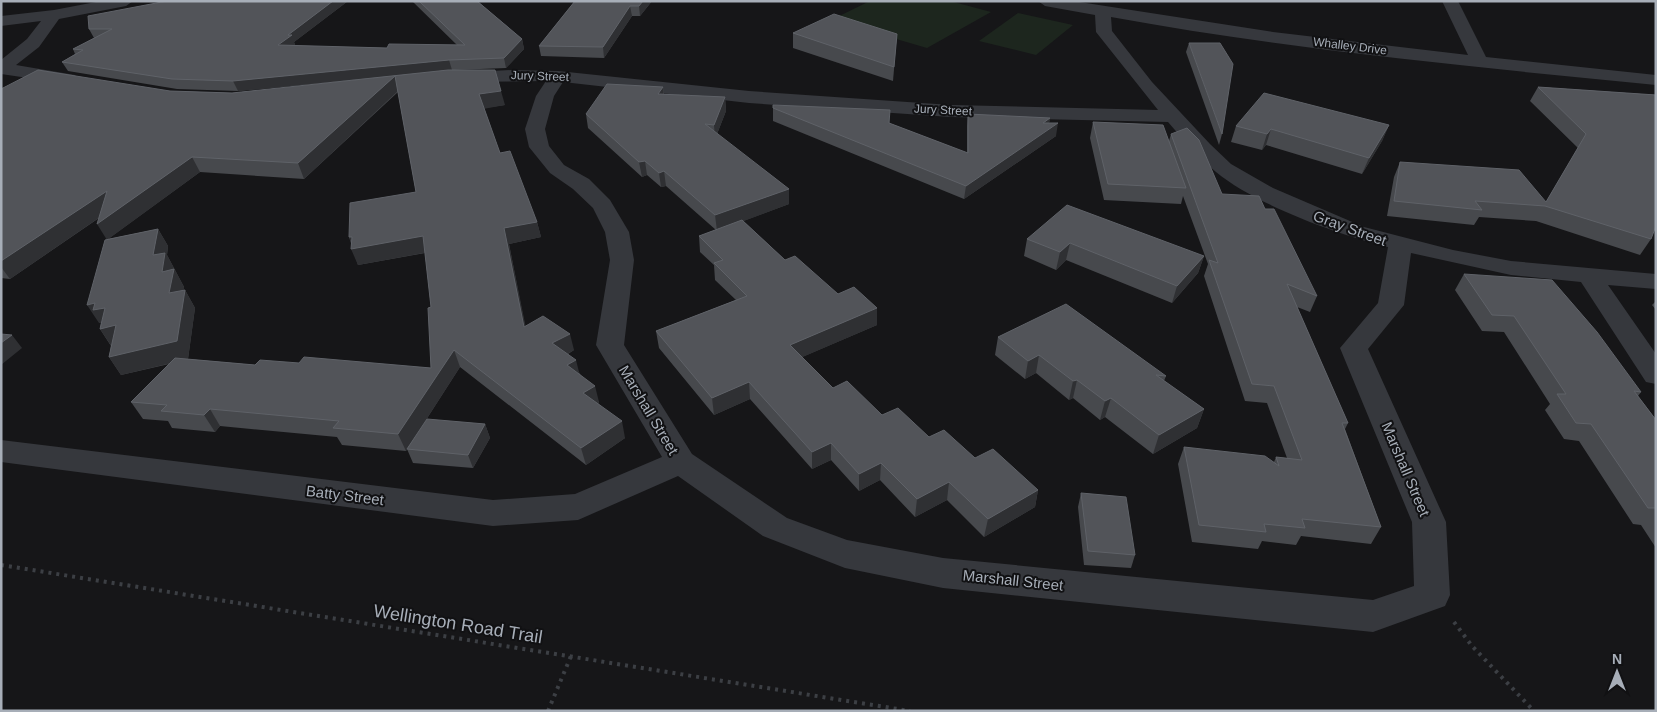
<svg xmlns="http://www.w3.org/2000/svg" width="1657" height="712" font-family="Helvetica,sans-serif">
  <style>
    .green { fill: #1d261e }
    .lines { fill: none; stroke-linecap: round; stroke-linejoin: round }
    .path { stroke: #3c3f44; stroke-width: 4; stroke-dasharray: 3 5; stroke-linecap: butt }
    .street { fill: #36383d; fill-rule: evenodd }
    .wall { fill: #47494d; fill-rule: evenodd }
    .shaded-wall { fill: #2f3033 }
    .building { fill: #525459; stroke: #5f6268 }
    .labels { text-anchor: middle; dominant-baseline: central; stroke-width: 4; stroke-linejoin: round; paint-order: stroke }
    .far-street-label { font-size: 12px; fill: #a7aeb8; stroke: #111113 }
    .street-label { font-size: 15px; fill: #a7aeb8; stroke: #111113 }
    .near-street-label { font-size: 18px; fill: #a7aeb8; stroke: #111113 }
  </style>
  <rect width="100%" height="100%" fill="#161618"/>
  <!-- green -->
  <g class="green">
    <polygon points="870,1 950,1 991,12 927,48 831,20"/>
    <polygon points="1018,13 1073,25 1036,55 979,41"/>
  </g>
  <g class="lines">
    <!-- path -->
    <g class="path">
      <polyline points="1,565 910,711"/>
      <polyline points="1454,622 1472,646 1534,711"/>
      <polyline points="548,711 571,656"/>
    </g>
    <!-- street -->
    <g class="street">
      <polygon points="101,1 133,1 126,6 59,19 39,47 16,65 75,75 78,79 75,83 69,84 1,74 1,60 27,39 41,21 1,26 1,16 54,10"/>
      <path d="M1038,1h35l200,31 195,23 -26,-54h16l28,56 170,18v10c-182,-18 -365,-35 -545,-68l1,14 40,51 58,62 21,20 42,24 91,39 89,23 58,11 145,13v15l-48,-4 48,69v30l-10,-2 -65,-100 -70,-7 -100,-22 -7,52 -36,44 78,173 4,73 -5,11 -72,26 -430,-44 -98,-20 -82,-32 -85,-60 -100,44 -85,6 -492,-64v-22l492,60 82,-6 87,-37 -66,-112 14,-85 -5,-28 -12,-24 -20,-19 -23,-16 -21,-26 -4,-18 11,-33 10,-15 -86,1 -6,-1 -3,-4 3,-4 57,-3 47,1 191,20 202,14 207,5 -62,-78 -1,-17 -50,-9zM563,82l186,21 202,14 217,5c15,17 30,35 48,50 40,33 121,62 172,75l-10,56 -38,45 72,174 2,64 -41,14 -430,-42 -96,-18 -60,-22 -95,-64 -68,-109 10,-85 -5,-28 -19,-32 -21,-21 -25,-14 -15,-19 -4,-17 9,-33z"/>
    </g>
  </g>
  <!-- wall -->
  <g class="wall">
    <path d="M167,1h181l-54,41 1,3 -1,1 93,2 70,-3 -45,-44h65l45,38 2,10 -18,19 -51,2 50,35 -21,3 16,45 37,69 4,15 -32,7 16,82 49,24 -6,4 12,20 19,28 -1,1 27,35 -39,27 -126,-98 -45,70 70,-13 5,14 -17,30 -60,-5 -6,-14 -1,2 -64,-6 -5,-8 -117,-11 -5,6 -43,-4 -4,-7 -25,-2 -12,-17 38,-38 -48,11 -12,-18 2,-11 -11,-17 1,-6h-2l8,-84 -8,-21 -89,61 -9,-1v-189l169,2 62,2 153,-16 -147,14 -61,-2 -109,-18 -6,-9 13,-8 -2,-5 21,-11 -5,-9zM398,92l18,100 -67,45 9,28 67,-12 6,54v61l-132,-5 -44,2 -67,-6 7,-51 -10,-18h-2l1,-3 -17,-32 1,-9 -10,-17 -50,10 92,-67 104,7z"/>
    <polygon points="575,1 652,1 640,16 632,16 604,58 541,56 539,46"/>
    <polygon points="793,33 897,34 893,81 793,48"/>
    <polygon points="1189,43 1222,134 1219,145 1186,52"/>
    <polygon points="663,87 664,94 725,97 726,111 717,134 789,204 743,221 785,260 838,294 877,325 802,357 833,388 882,415 975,458 1038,490 1035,507 984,537 947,500 915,517 880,480 859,491 831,460 812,469 750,399 714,415 659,348 656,331 736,300 715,280 714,265 700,252 699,236 716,230 666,186 661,187 647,175 642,177 588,128 586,114"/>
    <polygon points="1538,87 1656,95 1651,239 1640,255 1536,221 1479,217 1474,225 1387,216 1394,177 1400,162 1546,202 1578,148 1530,101"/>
    <polygon points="773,108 889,123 967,153 967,126 968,114 1050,118 1049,123 1056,136 964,199 773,121"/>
    <polygon points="1093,122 1169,141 1171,134 1222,194 1265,209 1317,296 1310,312 1297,307 1348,423 1345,429 1381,527 1371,544 1301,536 1296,545 1262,541 1258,549 1192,542 1178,464 1184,447 1274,462 1276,457 1287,458 1267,403 1245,401 1204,276 1208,264 1183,196 1181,204 1104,200 1090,138"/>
    <polygon points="1389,125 1382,141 1362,174 1266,145 1262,150 1231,142 1236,126"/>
    <polygon points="1027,239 1204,256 1198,273 1172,303 1066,260 1056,270 1024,256"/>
    <polygon points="1464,274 1641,392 1638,396 1656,420 1656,548 1641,525 1633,524 1579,441 1564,439 1545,410 1550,404 1504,332 1482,331 1455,290"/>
    <polygon points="1656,301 1656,310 1652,305"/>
    <polygon points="998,337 1166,376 1164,381 1204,409 1197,428 1153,454 1105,417 1100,420 1073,398 1069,400 1036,373 1025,379 995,355"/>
    <polygon points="1081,493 1135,555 1131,568 1084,565 1078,507"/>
  </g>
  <!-- shaded-wall -->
  <g class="shaded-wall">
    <polygon points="333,1 348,1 294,42 295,45 282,55 278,45 288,35"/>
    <polygon points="643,1 652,1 640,16 639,6"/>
    <polygon points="630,6 632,16 604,58 603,47"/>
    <polygon points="522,39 524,49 506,68 504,58"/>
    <polygon points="449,60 452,70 238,91 233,81"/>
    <polygon points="395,76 399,90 304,179 298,163"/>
    <polygon points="663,87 664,101 658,94"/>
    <polygon points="501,91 505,105 483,109 479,94"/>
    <polygon points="725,97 726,111 715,139 714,125"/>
    <polygon points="1050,118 1048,130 1058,123 1056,136 964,199 966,186"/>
    <polygon points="1389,125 1382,141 1362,174 1369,158"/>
    <polygon points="1271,129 1266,145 1262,150 1267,134"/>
    <polygon points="192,157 200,172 107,240 97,224"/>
    <polygon points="645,161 647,175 642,177 639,162"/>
    <polygon points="664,171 666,186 661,187 659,173"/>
    <polygon points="789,189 789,204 717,231 715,215"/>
    <polygon points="107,191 116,206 10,279 1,267 1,261"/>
    <polygon points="537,222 541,237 509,244 529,343 524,327 504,228"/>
    <polygon points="158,229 168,246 167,255 184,287 180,311 169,293 153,255"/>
    <polygon points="423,236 429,252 358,265 351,249 354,249 349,237"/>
    <polygon points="1070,243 1066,260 1056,270 1060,252"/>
    <polygon points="1204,256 1198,273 1172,303 1177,286"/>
    <polygon points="185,290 195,308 188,359 121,375 109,357"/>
    <polygon points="95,303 105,308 128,344 112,347 100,329 105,328 101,323 99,323 87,305"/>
    <polygon points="877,308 877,325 791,362 790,345"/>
    <polygon points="570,334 574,350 557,360 552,343"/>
    <polygon points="12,335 22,348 1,365 1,343"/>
    <polygon points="454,350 460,367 406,451 398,434"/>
    <polygon points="1039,355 1036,373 1025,379 1028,361"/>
    <polygon points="576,360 580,376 567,365"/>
    <polygon points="1077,380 1073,398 1069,400 1073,381"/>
    <polygon points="749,382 750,399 714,415 712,398"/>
    <polygon points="595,386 599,402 588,410 583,393"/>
    <polygon points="1111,398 1105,417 1100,420 1105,401"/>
    <polygon points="210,409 220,426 215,432 204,415"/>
    <polygon points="1204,409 1197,428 1153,454 1159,435"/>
    <polygon points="622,421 625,438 586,465 581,448"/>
    <polygon points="485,424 490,438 473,468 468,455"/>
    <polygon points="831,443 831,460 812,469 812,452"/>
    <polygon points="881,463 880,480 859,491 859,474"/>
    <polygon points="949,482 947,500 915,517 917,499"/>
    <polygon points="1038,490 1035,507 984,537 988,519"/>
  </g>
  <!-- building -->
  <g class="building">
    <polygon points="167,1 333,1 288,35 292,35 278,45 387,48 389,44 465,45 419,1 477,1 522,39 504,58 449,60 233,81 172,79 62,62 83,50 73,49 112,29 89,29 88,16"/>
    <polygon points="575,1 643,1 639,6 630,6 603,47 539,46"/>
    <polygon points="834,14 897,34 894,67 793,33"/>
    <polygon points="1189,43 1220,43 1233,64 1222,134"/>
    <polygon points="38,70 170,91 232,93 448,70 495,70 501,91 479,94 500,153 510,151 537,222 504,228 524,327 543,316 570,334 552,343 576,360 567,365 595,386 583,393 622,421 581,448 454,350 398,434 333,428 339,421 210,409 204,415 161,411 167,405 131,402 175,358 255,365 260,360 299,363 304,357 431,368 428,308 431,307 423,236 351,249 352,237 349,237 350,203 416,192 395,76 298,163 192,157 97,224 107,191 1,261 1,89"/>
    <polygon points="607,84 663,87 658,94 725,97 714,125 705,124 789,189 715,215 664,171 659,173 645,161 639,162 586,114"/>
    <polygon points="1538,87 1656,95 1656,226 1651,239 1545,206 1475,201 1482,210 1394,201 1400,162 1519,170 1546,202 1586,134"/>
    <polygon points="1264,93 1389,125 1369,158 1271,129 1267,134 1236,126"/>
    <polygon points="773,105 890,110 889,123 968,153 968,114 1050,118 1043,123 1058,123 966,186 773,108"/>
    <polygon points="1093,122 1163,125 1186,188 1108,184"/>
    <polygon points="1187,128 1199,140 1222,194 1259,196 1265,209 1274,209 1317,296 1287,284 1348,423 1342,423 1381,527 1302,519 1305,528 1264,524 1266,532 1199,525 1184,447 1265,456 1279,466 1276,457 1302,460 1274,386 1252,384 1209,260 1218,263 1171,134"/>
    <polygon points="1067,205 1204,256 1177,286 1070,243 1060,252 1027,239"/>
    <polygon points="742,220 785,260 795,256 838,294 854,287 877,308 790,345 833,388 847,381 882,415 898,408 929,437 944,430 975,458 993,449 1038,490 988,519 949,482 917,499 881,463 859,474 831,443 812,452 749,382 712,398 656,331 747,296 714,263 723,260 699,236"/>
    <polygon points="158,229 153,255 165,253 162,272 174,269 169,293 185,290 177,341 109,357 116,325 100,329 105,308 93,310 95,303 87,305 105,240"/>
    <polygon points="1464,274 1552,280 1597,332 1641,392 1634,391 1656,420 1656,508 1648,508 1591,424 1576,423 1557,394 1566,394 1514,316 1492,315"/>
    <polygon points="1066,304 1166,376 1156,375 1204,409 1159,435 1111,398 1105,401 1077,380 1073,381 1039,355 1028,361 998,337"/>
    <polygon points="1,334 12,335 1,343"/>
    <polygon points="427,419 485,424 468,455 407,449"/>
    <polygon points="1081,493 1126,497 1135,555 1088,551"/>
  </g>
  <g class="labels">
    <!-- far-street labels -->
    <g class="far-street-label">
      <text transform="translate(1350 46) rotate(7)">Whalley Drive</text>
      <text transform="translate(540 76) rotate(2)">Jury Street</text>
      <text transform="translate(943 110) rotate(3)">Jury Street</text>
    </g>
    <!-- street labels -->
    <g class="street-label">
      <text transform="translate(1350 228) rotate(20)">Gray Street</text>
      <text transform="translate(649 410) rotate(59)">Marshall Street</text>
      <text transform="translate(1406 469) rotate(67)">Marshall Street</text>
      <text transform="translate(345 495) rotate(7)">Batty Street</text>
      <text transform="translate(1013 580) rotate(6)">Marshall Street</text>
    </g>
    <!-- near-street labels -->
    <g class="near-street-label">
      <text transform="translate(458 624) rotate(9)">Wellington Road Trail</text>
    </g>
  </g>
  <!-- border -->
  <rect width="1657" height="712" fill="none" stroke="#a7aeb8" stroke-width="5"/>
  <!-- north arrow -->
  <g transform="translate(1617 672)" stroke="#111113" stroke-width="4" paint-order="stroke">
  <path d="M0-4L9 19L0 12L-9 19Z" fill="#a7aeb8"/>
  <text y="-8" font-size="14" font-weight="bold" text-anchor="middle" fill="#a7aeb8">N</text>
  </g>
</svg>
